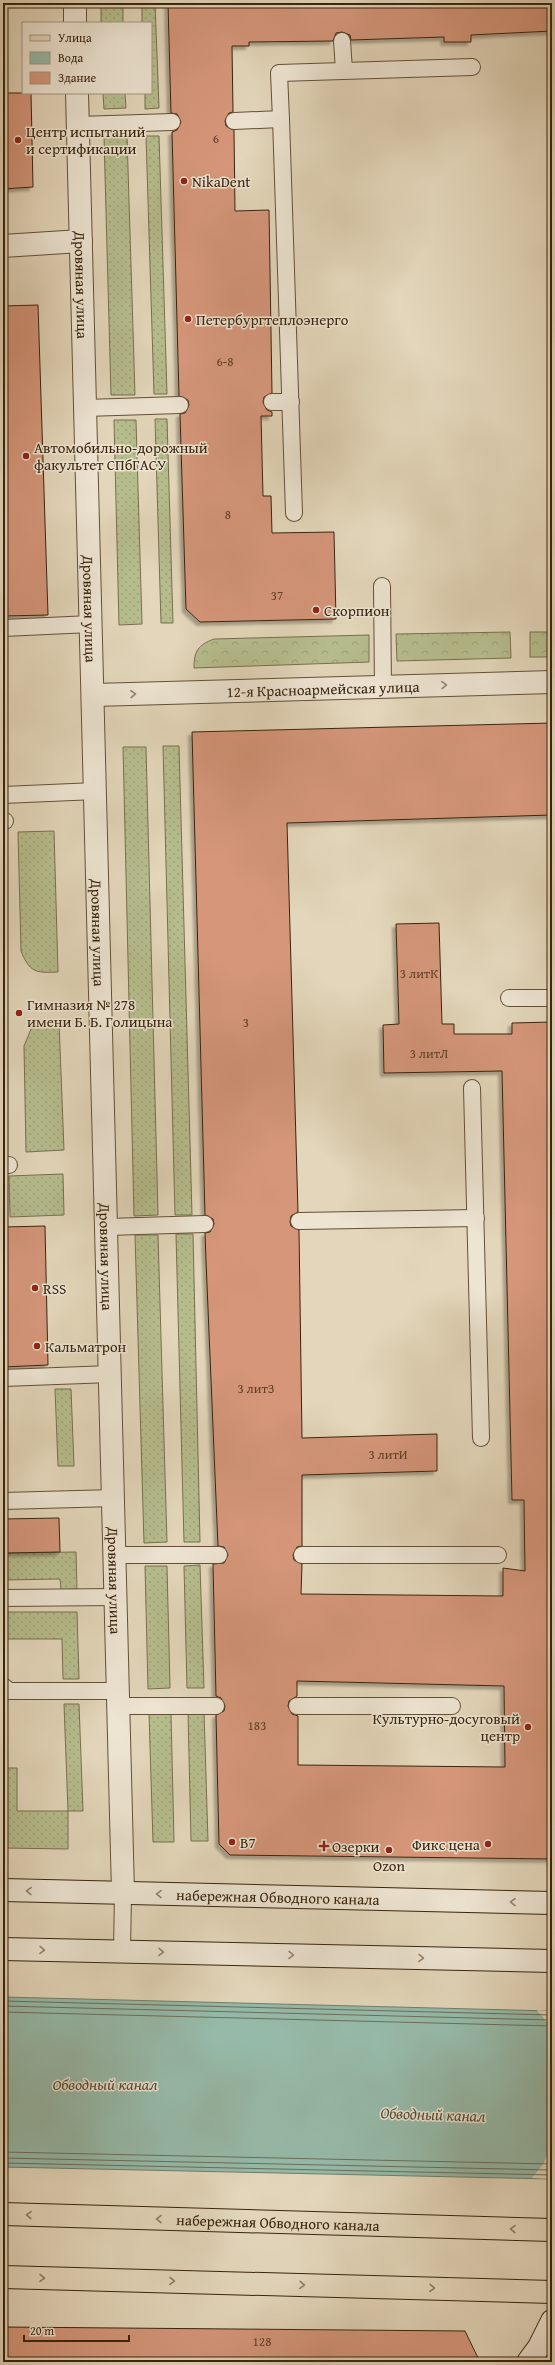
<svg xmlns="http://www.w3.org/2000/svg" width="555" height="2365" font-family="'Gentium Book Plus',serif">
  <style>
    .grass { fill: url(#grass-dots); stroke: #78704d }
    .forest { fill: url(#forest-crowns); stroke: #78704d }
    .water { fill: #96baa9; stroke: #717e6b }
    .pier { fill: #e3d6ba }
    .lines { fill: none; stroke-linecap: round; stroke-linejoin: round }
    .shore { stroke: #686f5b; stroke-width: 1 }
    .building { fill: #d5967a; stroke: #39240d; fill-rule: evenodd; filter: url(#shadow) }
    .lane-casing { stroke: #645038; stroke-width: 18 }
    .street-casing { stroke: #645038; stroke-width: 24 }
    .secondary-casing { stroke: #39240d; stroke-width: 24 }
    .primary-casing { stroke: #39240d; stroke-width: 24 }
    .lane { stroke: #ede4d2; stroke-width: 16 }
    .street { stroke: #ede4d2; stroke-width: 22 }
    .secondary { stroke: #ede4d2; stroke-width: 22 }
    .primary { stroke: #e3d6ba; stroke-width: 22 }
    .oneway { stroke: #938470 }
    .oneway2 { stroke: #8e7d64 }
    .poi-dot { fill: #8f2418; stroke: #ede4d2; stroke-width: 1.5 }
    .labels { text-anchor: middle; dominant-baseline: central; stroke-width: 3; stroke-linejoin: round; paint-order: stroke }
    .number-label { font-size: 13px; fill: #604028 }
    .poi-label { font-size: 15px; fill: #39240d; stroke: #ede4d2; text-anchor: start }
    .street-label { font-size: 15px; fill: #39240d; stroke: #ede4d2 }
    .water-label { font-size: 16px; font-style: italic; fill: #504a34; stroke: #ede4d2 }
  </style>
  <defs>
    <pattern id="grass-dots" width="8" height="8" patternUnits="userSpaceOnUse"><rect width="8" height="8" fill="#b6bd8d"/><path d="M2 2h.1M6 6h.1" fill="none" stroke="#9da278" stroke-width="1.8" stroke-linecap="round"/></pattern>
    <pattern id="forest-crowns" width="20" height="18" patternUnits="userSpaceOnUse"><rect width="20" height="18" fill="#b6bd8d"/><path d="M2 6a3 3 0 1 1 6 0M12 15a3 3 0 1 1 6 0" fill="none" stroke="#9da278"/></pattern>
    <filter id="shadow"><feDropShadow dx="-3.5" dy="3.5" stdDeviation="1" flood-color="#0004"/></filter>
  </defs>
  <rect width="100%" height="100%" fill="#e3d6ba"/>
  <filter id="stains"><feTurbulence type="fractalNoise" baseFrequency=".005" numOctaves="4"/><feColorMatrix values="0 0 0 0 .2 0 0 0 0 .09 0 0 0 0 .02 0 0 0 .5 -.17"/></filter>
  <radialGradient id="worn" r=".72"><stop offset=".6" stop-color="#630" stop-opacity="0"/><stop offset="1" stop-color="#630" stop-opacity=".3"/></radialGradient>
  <!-- grass -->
  <g class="grass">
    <rect x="101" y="3" width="22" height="20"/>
    <polygon points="142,3 155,3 159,108 145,109 145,93 151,93 151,23 142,23"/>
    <polygon points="103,93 125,93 126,108 104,109"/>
    <polygon points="127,136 135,395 111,395 104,137"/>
    <polygon points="146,136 159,136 167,394 154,394"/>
    <polygon points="155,419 167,419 173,623 161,623"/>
    <polygon points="114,420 136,420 142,624 119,625"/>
    <polygon points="163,746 179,746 192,1215 175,1215"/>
    <polygon points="123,747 146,747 158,1215 134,1216"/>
    <path d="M54,831l4,141c-22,1 -28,1 -37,-21l-3,-119z"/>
    <polygon points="59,1022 64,1150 26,1152 24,1046 31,1029 39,1023"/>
    <polygon points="63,1174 64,1215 10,1217 9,1176"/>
    <polygon points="176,1234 193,1234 200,1542 184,1542"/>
    <polygon points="135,1235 158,1235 167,1542 144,1543"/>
    <polygon points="55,1389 71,1389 74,1466 58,1466"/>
    <polygon points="76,1552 77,1589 61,1590 60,1579 3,1580 3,1553"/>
    <polygon points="200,1565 204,1688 187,1688 184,1566"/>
    <polygon points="145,1566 167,1566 170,1688 148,1689"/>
    <polygon points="3,1612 77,1612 79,1679 63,1679 62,1639 3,1639"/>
    <polygon points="64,1704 79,1704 83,1811 68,1811 68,1849 3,1848 3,1768 17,1768 17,1811 68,1811"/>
    <polygon points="188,1712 204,1712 208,1841 191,1841"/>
    <polygon points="149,1713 171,1713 174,1842 153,1842"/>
  </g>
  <!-- forest -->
  <g class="forest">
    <polygon points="510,632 511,658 397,661 396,634"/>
    <rect x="530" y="632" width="22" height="25"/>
    <path d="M369,635v27l-175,6c0,-17 4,-23 20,-29z"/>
  </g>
  <!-- water -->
  <polygon class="water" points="3,1997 552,2011 552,2179 3,2167"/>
  <!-- pier -->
  <g class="pier">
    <polygon points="537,2010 552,2011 552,2039 550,2039 548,2024"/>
    <polygon points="548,2152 552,2152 552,2179 532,2178 544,2163"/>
  </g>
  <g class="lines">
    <!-- shore -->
    <g class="shore">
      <polyline points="3,2001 552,2015"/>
      <polyline points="3,2006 552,2020"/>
      <polyline points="3,2012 552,2026"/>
      <polyline points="3,2152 552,2164"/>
      <polyline points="3,2158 552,2170"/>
      <polyline points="3,2163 552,2175"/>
    </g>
  </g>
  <!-- building -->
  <g class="building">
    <polygon points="168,3 552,3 552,31 471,35 471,42 444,42 444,37 351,40 350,35 342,32 336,33 333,41 249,42 249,46 232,46 233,112 229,113 225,121 226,126 234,130 235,211 269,210 272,393 264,397 263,402 267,410 272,412 272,416 261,416 263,496 271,496 272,533 334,532 336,619 200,622 186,609 180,414 185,413 189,405 188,400 179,396 172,132 177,130 181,122 177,114 171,113"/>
    <polygon points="3,93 31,93 33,187 3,189"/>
    <polygon points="38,305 48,615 3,616 3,306"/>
    <path d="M552,723v92l-265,8 11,389 -7,4 -1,6 1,4 8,4 3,208 135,-4v37l-135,4v71l-5,1 -4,8 1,5 8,4 -1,30 202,2v-28l22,3 -1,-71h-12l-10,-429 -118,2 -1,-48 16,-1 -3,-100 43,-1 3,101h12v10h58v-11l40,-1v837l-322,-4 -11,-11 -3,-129 8,-4 1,-5 -4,-8 -5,-2 -3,-132 11,-1 4,-8 -4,-8 -6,-1 -12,-285 -1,-28 5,-1 4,-8 -1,-5 -8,-4 -13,-483zM297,1681l207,5 1,81 -207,-2v-49l-6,-2 -4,-8 1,-5 8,-5z"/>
    <polygon points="45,1226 48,1365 3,1367 3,1227"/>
    <polygon points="59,1518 60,1552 3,1553 3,1519"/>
    <polygon points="3,2327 465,2331 480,2362 3,2362"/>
  </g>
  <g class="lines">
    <!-- lane casing -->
    <g class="lane-casing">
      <g id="lane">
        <polyline points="342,41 344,70"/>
        <polyline points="281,119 294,513"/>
        <polyline points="234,121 281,119 279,73 472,67"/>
        <polyline points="78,125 172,122"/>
        <polyline points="272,402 291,402"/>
        <polyline points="85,408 180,405"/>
        <polyline points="382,586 383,687"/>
        <polyline points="3,628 91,624"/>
        <polyline points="3,795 96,791"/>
        <polyline points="3,821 5,821"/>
        <polyline points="509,998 552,998"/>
        <polyline points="472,1088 481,1438"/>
        <polyline points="3,1165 9,1165"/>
        <polyline points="299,1221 476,1218"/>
        <polyline points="107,1227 205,1224"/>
        <polyline points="3,1378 111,1374"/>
        <polyline points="3,1501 114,1498"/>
        <polyline points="116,1555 219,1555"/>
        <polyline points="302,1555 498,1555"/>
        <polyline points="3,1598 117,1597"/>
        <polyline points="3,1686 9,1691 119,1691"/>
        <polyline points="120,1706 216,1706"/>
        <polyline points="297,1706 452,1706"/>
        <polyline points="122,1951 123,1893"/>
      </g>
    </g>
    <!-- street casing -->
    <g class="street-casing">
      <g id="street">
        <polyline points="75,3 75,23"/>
        <path id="s1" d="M77,93l46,1800"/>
        <polyline points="3,246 81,241"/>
        <path id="s2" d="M94,695l458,-13"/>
      </g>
    </g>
    <!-- secondary casing -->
    <g class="secondary-casing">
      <g id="secondary">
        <path id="s3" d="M3,1890l549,13"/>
        <polyline points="3,1949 552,1961"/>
        <polyline points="528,2362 539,2347 552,2321"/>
      </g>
    </g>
    <!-- primary casing -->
    <g class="primary-casing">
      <g id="primary">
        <path id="s4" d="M3,2214l549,16"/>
        <polyline points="3,2277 552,2292"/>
      </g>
    </g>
    <!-- lane -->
    <use href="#lane" class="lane"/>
    <!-- street -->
    <use href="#street" class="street"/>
    <!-- secondary -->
    <use href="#secondary" class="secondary"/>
    <!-- primary -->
    <use href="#primary" class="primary"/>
  </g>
  <!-- one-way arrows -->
  <defs><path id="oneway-chevron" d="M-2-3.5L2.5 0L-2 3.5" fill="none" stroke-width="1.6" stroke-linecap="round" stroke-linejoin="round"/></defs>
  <g class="oneway">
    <use href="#oneway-chevron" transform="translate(444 685) rotate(-2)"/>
    <use href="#oneway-chevron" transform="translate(133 694) rotate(-2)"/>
    <use href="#oneway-chevron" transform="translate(29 1891) rotate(-179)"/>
    <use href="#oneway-chevron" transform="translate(159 1894) rotate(-179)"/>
    <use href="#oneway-chevron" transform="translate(513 1902) rotate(-179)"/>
    <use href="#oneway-chevron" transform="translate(42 1950) rotate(1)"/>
    <use href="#oneway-chevron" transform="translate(161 1952) rotate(1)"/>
    <use href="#oneway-chevron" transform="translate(291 1955) rotate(1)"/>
    <use href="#oneway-chevron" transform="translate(421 1958) rotate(1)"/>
  </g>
  <g class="oneway2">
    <use href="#oneway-chevron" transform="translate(29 2215) rotate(-178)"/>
    <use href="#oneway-chevron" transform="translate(159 2219) rotate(-178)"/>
    <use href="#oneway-chevron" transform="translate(513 2229) rotate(-179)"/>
    <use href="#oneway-chevron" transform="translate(42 2278) rotate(1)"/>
    <use href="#oneway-chevron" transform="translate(172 2281) rotate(1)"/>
    <use href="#oneway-chevron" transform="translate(302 2285) rotate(2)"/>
    <use href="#oneway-chevron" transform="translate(432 2288) rotate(2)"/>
  </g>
  <!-- markers -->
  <g class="poi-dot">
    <circle cx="18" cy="140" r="4"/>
    <circle cx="184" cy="181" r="4"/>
    <circle cx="188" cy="319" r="4"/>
    <circle cx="26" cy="456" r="4"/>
    <circle cx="316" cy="610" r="4"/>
    <circle cx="19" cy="1013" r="4"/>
    <circle cx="35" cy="1288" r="4"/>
    <circle cx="37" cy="1346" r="4"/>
    <circle cx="528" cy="1727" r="4"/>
    <circle cx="232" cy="1842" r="4"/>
    <circle cx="488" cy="1844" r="4"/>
    <path d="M322 1840h4v4h4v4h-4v4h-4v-4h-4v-4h4z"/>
    <circle cx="389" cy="1850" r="4"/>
  </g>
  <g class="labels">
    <!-- number labels -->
    <g class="number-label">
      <text x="216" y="138">6</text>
      <text x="225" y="361">6-8</text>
      <text x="228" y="514">8</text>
      <text x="277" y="595">37</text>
      <text x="419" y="973">3 литК</text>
      <text x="246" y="1022">3</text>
      <text x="429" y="1053">3 литЛ</text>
      <text x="256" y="1388">3 литЗ</text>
      <text x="388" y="1454">3 литИ</text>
      <text x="257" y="1725">183</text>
      <text x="262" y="2341">128</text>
    </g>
    <!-- poi labels -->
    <g class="poi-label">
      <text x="26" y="131">Центр испытаний<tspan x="26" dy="17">и сертификации</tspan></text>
      <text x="192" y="181">NikaDent</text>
      <text x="196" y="319">Петербургтеплоэнерго</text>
      <text x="34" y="447">Автомобильно-дорожный<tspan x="34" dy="17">факультет СПбГАСУ</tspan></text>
      <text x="324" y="610">Скорпион</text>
      <text x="27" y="1004">Гимназия № 278<tspan x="27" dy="17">имени Б. Б. Голицына</tspan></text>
      <text x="43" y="1288">RSS</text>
      <text x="45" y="1346">Кальматрон</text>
      <text x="520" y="1718" text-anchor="end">Культурно-досуговый<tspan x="520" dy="17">центр</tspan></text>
      <text x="240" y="1842">В7</text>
      <text x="480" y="1844" text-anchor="end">Фикс цена</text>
      <text x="332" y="1846">Озерки</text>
      <text x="389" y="1865" text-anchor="middle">Ozon</text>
    </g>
    <!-- street labels -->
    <g class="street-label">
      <text stroke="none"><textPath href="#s1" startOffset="192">Дровяная улица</textPath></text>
      <text stroke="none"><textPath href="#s1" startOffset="516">Дровяная улица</textPath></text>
      <text stroke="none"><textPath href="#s2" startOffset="229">12-я Красноармейская улица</textPath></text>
      <text stroke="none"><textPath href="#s1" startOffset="840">Дровяная улица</textPath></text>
      <text stroke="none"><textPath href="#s1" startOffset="1164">Дровяная улица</textPath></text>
      <text stroke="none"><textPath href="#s1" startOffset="1488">Дровяная улица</textPath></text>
      <text stroke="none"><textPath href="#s3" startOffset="275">набережная Обводного канала</textPath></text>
      <text stroke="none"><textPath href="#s4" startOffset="275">набережная Обводного канала</textPath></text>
    </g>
    <!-- water labels -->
    <g class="water-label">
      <text x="105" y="2084">Обводный канал</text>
      <text transform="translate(433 2114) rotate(2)">Обводный канал</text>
    </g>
  </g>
  <!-- margin -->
  <rect width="555" height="2365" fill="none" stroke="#e3d6ba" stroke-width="16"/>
  <rect x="4" y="4" width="547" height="2357" fill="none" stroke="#39240d" stroke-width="2"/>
  <rect x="8" y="8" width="539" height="2349" fill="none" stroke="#39240d"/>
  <!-- legend -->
  <rect x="22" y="22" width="130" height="72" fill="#ede4d2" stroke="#a59783"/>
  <rect x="30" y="35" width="20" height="6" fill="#e3d6ba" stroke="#a59783"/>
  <text x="58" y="42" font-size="12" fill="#39240d">Улица</text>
  <rect x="30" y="52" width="20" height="12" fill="#96baa9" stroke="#a59783"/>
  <text x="58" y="62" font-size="12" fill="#39240d">Вода</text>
  <rect x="30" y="72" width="20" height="12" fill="#d5967a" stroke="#a59783"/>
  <text x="58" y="82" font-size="12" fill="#39240d">Здание</text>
  <!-- scale -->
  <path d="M24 2335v6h105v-6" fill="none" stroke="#39240d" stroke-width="2"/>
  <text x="30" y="2335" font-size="12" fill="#39240d" stroke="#ede4d2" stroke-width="3" paint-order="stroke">20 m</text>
  <rect width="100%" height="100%" filter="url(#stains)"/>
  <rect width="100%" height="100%" fill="url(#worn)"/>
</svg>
